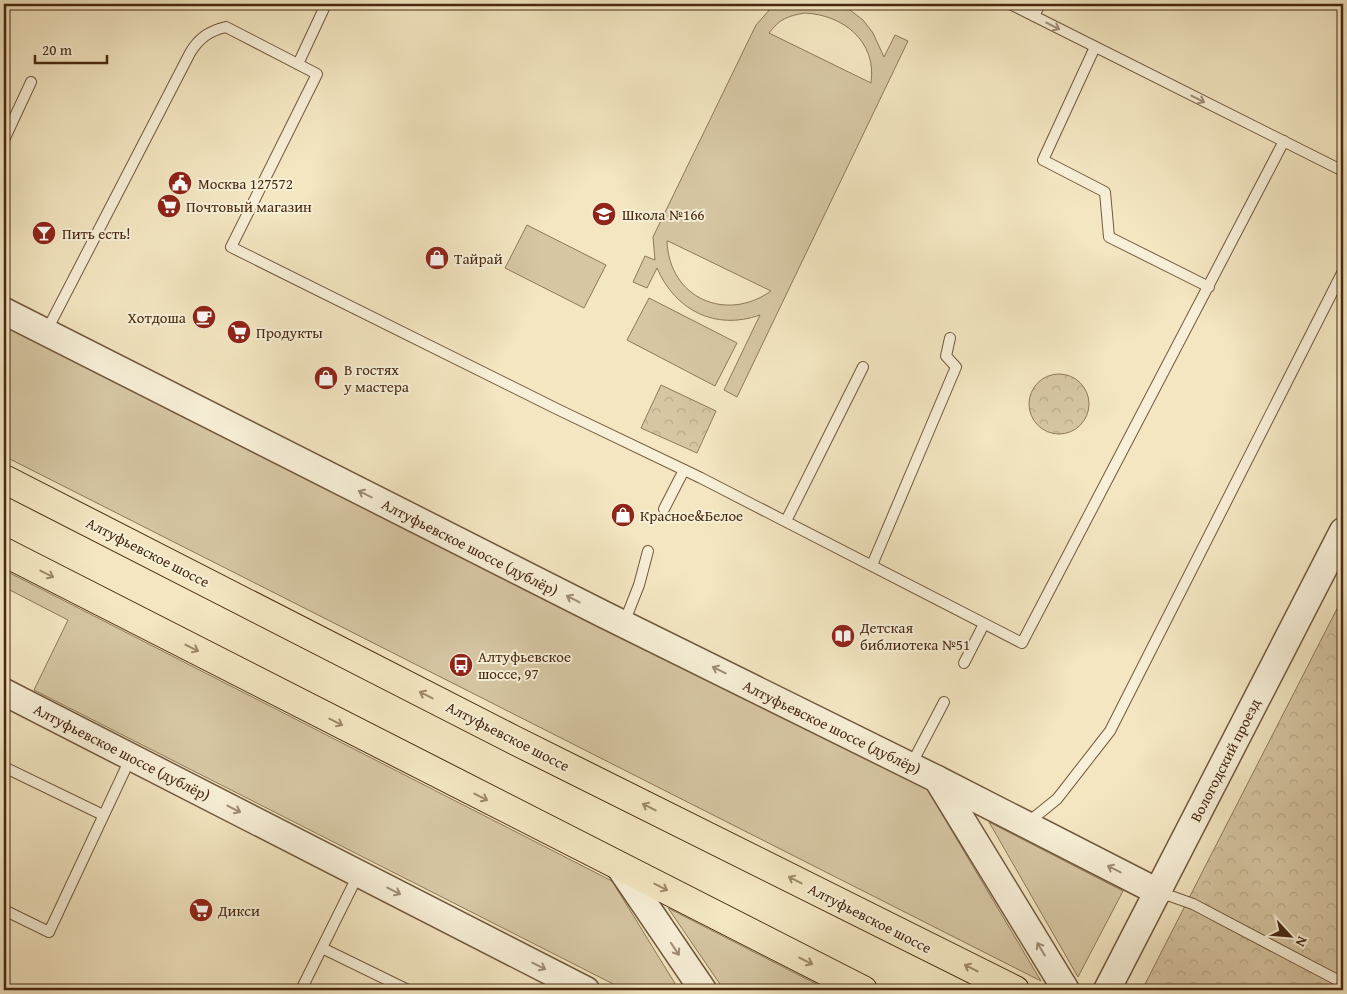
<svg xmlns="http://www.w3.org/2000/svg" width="1347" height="994" font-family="'Gentium Book Plus',serif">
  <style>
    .grass { fill: #d6c6a3; stroke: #8e785a; fill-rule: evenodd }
    .park { fill: url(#park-crowns); stroke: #8e785a }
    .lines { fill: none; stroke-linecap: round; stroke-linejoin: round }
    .service-casing { stroke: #72583c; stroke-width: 12 }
    .tertiary-casing { stroke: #72583c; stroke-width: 29 }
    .primary-casing { stroke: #472910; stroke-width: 30 }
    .service { stroke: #f7efd7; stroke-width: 10 }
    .tertiary { stroke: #f7efd7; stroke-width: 26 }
    .primary { stroke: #f3e6c1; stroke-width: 28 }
    .oneway { stroke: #9f8c74 }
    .oneway2 { stroke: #9d8868 }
    .labels { text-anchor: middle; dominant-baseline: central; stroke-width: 4; stroke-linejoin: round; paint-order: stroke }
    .poi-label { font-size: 15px; fill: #472910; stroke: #f7efd7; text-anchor: start }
    .street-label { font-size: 15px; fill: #472910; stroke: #f7efd7 }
  </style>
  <defs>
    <pattern id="park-crowns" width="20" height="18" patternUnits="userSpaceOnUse" patternTransform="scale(1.25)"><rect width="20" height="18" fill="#d6c6a3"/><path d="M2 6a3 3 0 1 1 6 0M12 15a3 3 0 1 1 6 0" fill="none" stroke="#b9aa8b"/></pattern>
  </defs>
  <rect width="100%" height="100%" fill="#f3e6c1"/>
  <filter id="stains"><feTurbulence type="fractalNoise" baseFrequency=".004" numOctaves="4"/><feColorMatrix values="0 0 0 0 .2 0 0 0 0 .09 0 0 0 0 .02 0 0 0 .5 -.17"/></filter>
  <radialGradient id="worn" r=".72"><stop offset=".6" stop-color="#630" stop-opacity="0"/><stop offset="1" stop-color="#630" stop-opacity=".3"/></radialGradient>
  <!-- grass -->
  <g class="grass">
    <path d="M782,4h55l13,6 13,10 10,13 11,24 11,-22 13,6 -171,356 -13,-7 36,-75c-45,16 -85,-5 -103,-47l-10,20 -14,-6 12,-26 10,4 -2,-23 103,-212 15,-17zM805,13c38,2 72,28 66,70l-102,-50c11,-14 18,-17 36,-20zM667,241h1l103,50c-45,32 -102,7 -104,-50z"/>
    <polygon points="527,225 606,265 584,308 505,268"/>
    <polygon points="649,298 737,343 715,386 627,340"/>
    <polygon points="4,321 927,789 1041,981 4,456"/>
    <polygon points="4,570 612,881 679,990 625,990 34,690 68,620 4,587"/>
    <polygon points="989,822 1123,891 1078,977"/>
    <polygon points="668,908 828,990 724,990"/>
  </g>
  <!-- park -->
  <g class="park">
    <circle cx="1059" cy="404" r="30"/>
    <polygon points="661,385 716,411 697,453 641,428"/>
    <polygon points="1343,597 1343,990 1142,990"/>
  </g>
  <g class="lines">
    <!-- service casing -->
    <g class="service-casing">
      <g id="service">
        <polyline points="1010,4 1343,171"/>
        <polyline points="1034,16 1040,4"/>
        <polyline points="1095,47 1043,160 1105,192 1109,237 1209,287"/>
        <polyline points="298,64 326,4"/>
        <polyline points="4,140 31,82"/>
        <path d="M46,332l144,-279c9,-15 19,-22 36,-26l91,47 -86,173 326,162 144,69 321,165 262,-502"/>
        <polyline points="664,509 684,470"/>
        <polyline points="786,521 863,367"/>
        <polyline points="872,565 956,367 946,356 950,338"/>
        <polyline points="624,623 639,585 648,551"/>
        <polyline points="964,663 984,624"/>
        <polyline points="911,765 944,702"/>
        <polyline points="4,767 103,815"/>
        <polyline points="1026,824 1057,799 1110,731 1343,271"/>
        <polyline points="1159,892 1193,904 1343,983"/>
        <polyline points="4,910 49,932 131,757"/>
        <polyline points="322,948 408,990"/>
        <polyline points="301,990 358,875"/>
      </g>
    </g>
    <!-- tertiary casing -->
    <g class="tertiary-casing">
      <g id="tertiary">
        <polyline points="4,311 603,614 937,779 1066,990"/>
        <polyline points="4,692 586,990"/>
        <polyline points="937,779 1158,892"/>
        <polyline points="618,865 703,990"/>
        <polyline points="1107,990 1343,531"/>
      </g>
    </g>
    <!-- primary casing -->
    <g class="primary-casing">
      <g id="primary">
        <polyline points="4,479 512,739 1015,990"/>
        <polyline points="4,552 863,990"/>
      </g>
    </g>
    <!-- service -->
    <use href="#service" class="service"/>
    <!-- tertiary -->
    <use href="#tertiary" class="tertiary"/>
    <!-- primary -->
    <use href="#primary" class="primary"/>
  </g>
  <!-- one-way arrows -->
  <defs><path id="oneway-shaft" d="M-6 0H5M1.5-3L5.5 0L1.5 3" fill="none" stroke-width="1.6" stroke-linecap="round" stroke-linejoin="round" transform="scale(1.25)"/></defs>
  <g class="oneway">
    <use href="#oneway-shaft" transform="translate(1053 26) rotate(27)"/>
    <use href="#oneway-shaft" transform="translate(1198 99) rotate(27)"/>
    <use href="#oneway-shaft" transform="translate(365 494) rotate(-153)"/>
    <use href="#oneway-shaft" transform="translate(573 599) rotate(-153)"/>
    <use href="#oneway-shaft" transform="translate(719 670) rotate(-154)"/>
    <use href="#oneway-shaft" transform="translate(234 809) rotate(27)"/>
    <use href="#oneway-shaft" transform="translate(1114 869) rotate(-153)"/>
    <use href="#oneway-shaft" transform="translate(394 891) rotate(27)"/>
    <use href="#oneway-shaft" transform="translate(675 949) rotate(56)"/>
    <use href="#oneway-shaft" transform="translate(1041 949) rotate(-121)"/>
    <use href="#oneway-shaft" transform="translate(539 966) rotate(27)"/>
  </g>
  <g class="oneway2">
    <use href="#oneway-shaft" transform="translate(47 574) rotate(27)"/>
    <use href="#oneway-shaft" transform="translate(192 648) rotate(27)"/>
    <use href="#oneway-shaft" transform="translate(426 695) rotate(-153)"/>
    <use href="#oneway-shaft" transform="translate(336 722) rotate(27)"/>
    <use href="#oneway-shaft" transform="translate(481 797) rotate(27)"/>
    <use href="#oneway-shaft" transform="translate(649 807) rotate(-153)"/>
    <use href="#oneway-shaft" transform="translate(795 880) rotate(-153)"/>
    <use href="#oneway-shaft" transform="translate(661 887) rotate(27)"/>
    <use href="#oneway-shaft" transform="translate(806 961) rotate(27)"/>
    <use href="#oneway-shaft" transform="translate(971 968) rotate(-153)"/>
  </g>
  <!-- icons -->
  <defs>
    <g id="civic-disc" transform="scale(1.25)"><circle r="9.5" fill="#8f2418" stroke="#f7efd7"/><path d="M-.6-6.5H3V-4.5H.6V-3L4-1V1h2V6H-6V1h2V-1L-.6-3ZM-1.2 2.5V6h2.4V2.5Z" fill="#fff"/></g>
    <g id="supermarket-disc" transform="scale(1.25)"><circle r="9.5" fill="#8f2418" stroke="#f7efd7"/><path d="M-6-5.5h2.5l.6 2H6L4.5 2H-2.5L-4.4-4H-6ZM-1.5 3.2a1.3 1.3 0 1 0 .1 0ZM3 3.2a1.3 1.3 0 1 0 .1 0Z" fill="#fff"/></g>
    <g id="school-disc" transform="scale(1.25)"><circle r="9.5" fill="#8f2418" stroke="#f7efd7"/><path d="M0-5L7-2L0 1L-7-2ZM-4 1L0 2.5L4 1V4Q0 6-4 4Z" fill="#fff"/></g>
    <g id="bar-disc" transform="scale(1.25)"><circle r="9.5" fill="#8f2418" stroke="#f7efd7"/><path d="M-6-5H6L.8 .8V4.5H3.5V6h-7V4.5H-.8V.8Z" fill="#fff"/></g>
    <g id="shop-disc" transform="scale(1.25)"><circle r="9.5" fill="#8f2418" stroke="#f7efd7"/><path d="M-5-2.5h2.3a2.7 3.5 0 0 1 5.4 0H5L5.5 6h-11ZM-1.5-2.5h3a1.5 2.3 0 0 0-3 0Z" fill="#fff"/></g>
    <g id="cafe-disc" transform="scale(1.25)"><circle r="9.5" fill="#8f2418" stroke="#f7efd7"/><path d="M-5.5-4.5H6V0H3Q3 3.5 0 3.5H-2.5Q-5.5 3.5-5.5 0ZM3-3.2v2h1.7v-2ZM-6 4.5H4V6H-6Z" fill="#fff"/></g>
    <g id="library-disc" transform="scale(1.25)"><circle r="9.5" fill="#8f2418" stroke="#f7efd7"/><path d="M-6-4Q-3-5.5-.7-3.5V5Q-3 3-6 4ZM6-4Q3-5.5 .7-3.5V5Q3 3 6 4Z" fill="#fff"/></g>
    <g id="bus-disc" transform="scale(1.25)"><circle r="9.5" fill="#8f2418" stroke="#f7efd7"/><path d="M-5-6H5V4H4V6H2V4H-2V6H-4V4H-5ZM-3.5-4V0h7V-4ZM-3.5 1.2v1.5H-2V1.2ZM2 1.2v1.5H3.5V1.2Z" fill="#fff"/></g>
  </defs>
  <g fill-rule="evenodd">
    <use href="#civic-disc" x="180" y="183"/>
    <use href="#supermarket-disc" x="169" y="206"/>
    <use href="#school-disc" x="604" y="214"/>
    <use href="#bar-disc" x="44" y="233"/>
    <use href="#shop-disc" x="437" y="258"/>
    <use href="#cafe-disc" x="204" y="317"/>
    <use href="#supermarket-disc" x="239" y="332"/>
    <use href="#shop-disc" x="326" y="378"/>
    <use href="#shop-disc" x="623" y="515"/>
    <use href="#library-disc" x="843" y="636"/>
    <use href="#bus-disc" x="461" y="665"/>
    <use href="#supermarket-disc" x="201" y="910"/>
  </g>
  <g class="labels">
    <!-- poi labels -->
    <g class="poi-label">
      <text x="198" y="183">Москва 127572</text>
      <text x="186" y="206">Почтовый магазин</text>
      <text x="622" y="214">Школа №166</text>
      <text x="62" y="233">Пить есть!</text>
      <text x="454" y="258">Тайрай</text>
      <text x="186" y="317" text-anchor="end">Хотдоша</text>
      <text x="256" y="332">Продукты</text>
      <text x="344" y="369">В гостях<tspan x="344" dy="17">у мастера</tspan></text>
      <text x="640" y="515">Красное&amp;Белое</text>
      <text x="860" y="627">Детская<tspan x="860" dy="17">библиотека №51</tspan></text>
      <text x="478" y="656">Алтуфьевское<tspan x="478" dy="17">шоссе, 97</tspan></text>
      <text x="218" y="910">Дикси</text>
    </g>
    <!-- street labels -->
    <g class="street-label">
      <text transform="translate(470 547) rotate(27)">Алтуфьевское шоссе (дублёр)</text>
      <text transform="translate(148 552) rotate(27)">Алтуфьевское шоссе</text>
      <text transform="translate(832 727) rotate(26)">Алтуфьевское шоссе (дублёр)</text>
      <text transform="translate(508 736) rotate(27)">Алтуфьевское шоссе</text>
      <text transform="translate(122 752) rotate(27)">Алтуфьевское шоссе (дублёр)</text>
      <text transform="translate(1225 760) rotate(-63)">Вологодский проезд</text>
      <text transform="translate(870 918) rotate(27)">Алтуфьевское шоссе</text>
    </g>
  </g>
  <!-- margin -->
  <rect width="1347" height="994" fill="none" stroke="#f3e6c1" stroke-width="20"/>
  <rect x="5" y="5" width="1337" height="984" fill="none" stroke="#472910" stroke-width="2.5"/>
  <rect x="10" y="10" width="1327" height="974" fill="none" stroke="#472910"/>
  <!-- north arrow -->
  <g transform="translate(1290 936) rotate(116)" stroke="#f7efd7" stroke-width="4" paint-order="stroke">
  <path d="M0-4L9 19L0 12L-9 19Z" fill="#472910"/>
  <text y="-8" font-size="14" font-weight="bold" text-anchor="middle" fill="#472910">N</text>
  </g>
  <!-- scale -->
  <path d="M35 55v8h72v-8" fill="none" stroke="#472910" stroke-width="2.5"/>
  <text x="42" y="55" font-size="15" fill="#472910" stroke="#f7efd7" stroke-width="4" paint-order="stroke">20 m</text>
  <rect width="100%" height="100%" filter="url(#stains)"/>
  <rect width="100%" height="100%" fill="url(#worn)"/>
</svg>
